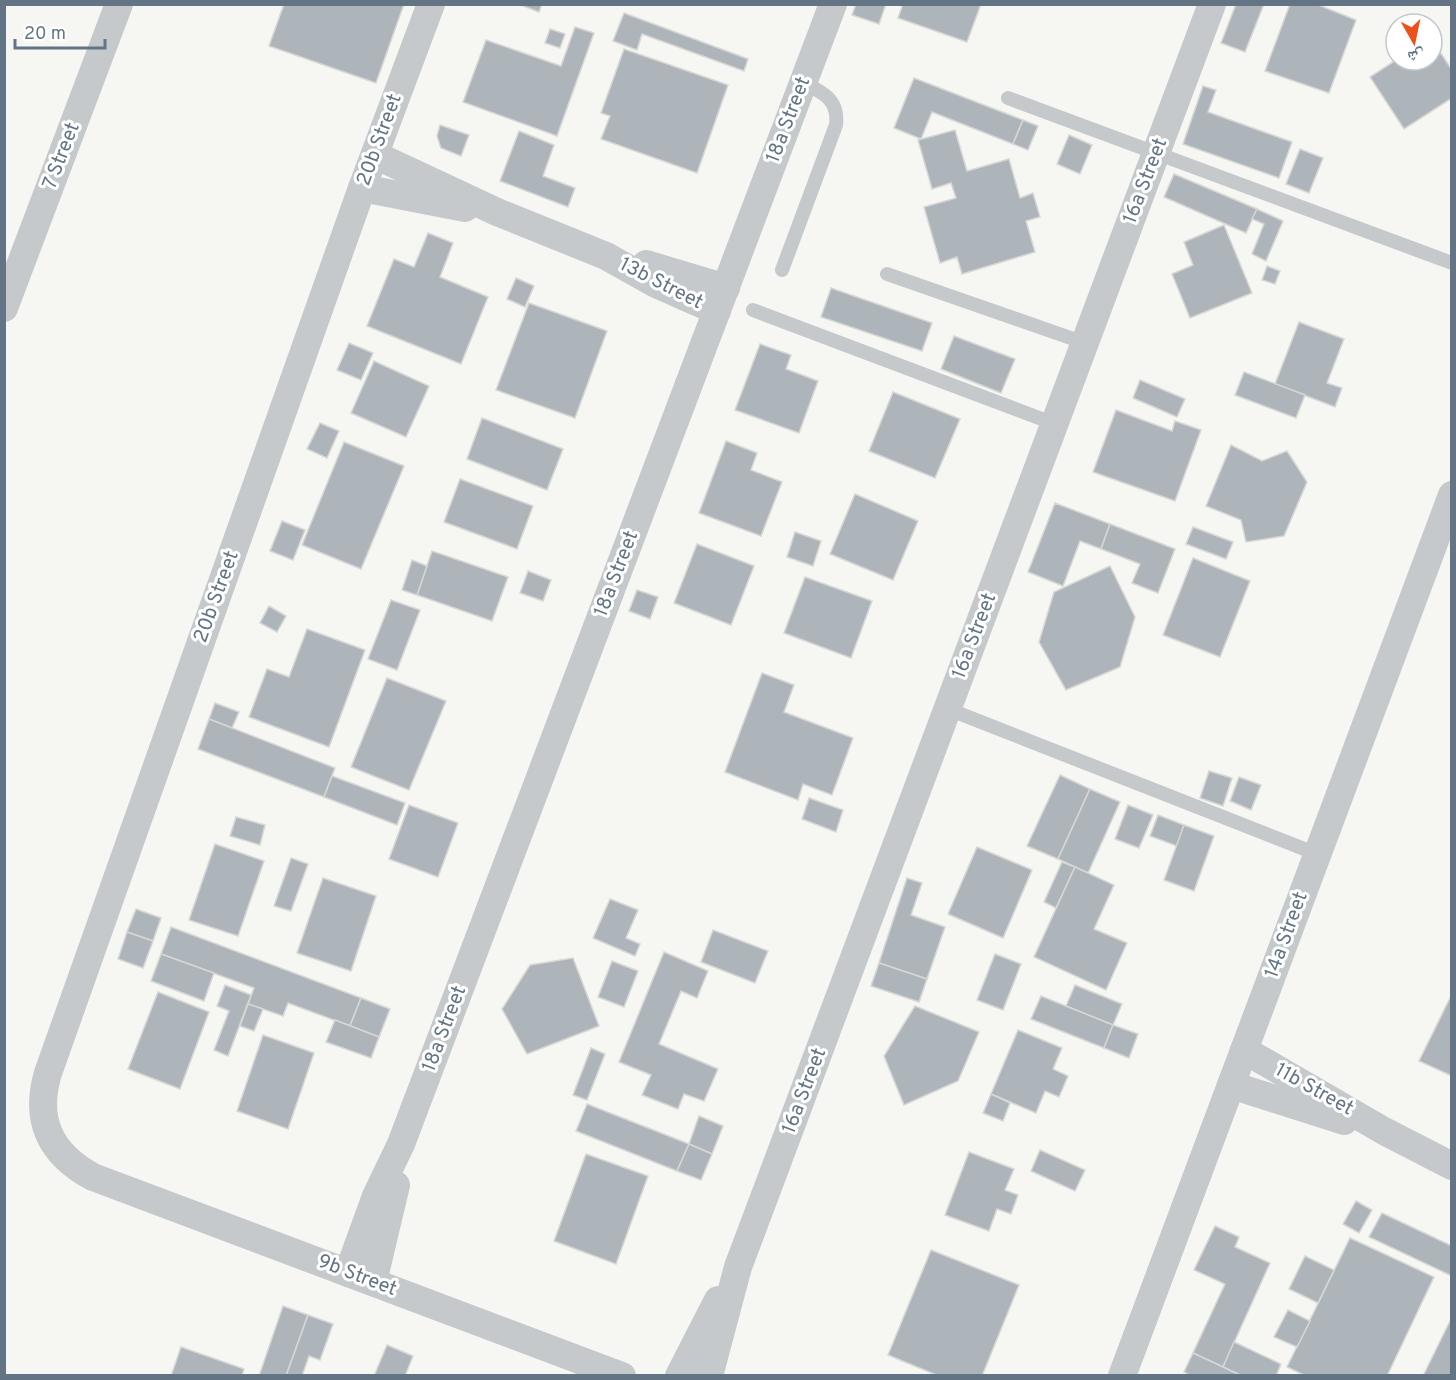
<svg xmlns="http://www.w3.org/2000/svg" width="1456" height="1380" font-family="Overpass,'Noto Naskh Arabic',sans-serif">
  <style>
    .building { fill: #adb5bb; stroke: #d7d7d5; stroke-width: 1.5 }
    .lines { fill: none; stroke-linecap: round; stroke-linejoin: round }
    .service { stroke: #c5c9cc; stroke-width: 14 }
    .minor { stroke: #c5c9cc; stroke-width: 28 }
    .labels { text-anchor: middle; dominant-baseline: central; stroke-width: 6; stroke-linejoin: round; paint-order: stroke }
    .street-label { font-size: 20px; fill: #637585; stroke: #fff }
  </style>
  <rect width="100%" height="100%" fill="#f6f6f2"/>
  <!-- building -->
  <g class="building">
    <polygon points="284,4 404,4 376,83 269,46"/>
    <polygon points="518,4 542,4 539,12"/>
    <polygon points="856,4 886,4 879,24 852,15"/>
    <polygon points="903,4 981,4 967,42 898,18"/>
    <polygon points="1236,4 1264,4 1245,52 1221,43"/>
    <polygon points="1290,4 1316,4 1356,20 1329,93 1265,71"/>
    <polygon points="624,13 748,59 744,71 642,34 637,50 613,41"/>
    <polygon points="575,27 594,33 557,136 463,102 486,40 561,66"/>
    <polygon points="550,29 565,34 560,48 545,43"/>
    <polygon points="1432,40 1452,70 1452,98 1404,129 1370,77 1396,60 1432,60"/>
    <polygon points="624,49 728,85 697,173 601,139 610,116 601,113"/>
    <polygon points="914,78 1023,120 1013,144 932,112 921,139 894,128"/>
    <polygon points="1203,86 1216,90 1208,112 1292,142 1279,178 1183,144"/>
    <polygon points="1023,120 1038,126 1028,150 1013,144"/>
    <polygon points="440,125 469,135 461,156 441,148 437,136"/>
    <polygon points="955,130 967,171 1009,159 1020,198 1033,193 1040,217 1026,221 1035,252 962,274 957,257 940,263 924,207 956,198 951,183 932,189 918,140"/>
    <polygon points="519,131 554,145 543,176 575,188 568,207 500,181"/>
    <polygon points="1069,135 1092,145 1080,174 1057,164"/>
    <polygon points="1300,149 1323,158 1309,193 1286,184"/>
    <polygon points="1174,174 1257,209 1246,233 1164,197"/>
    <polygon points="1257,209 1283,221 1266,261 1252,254 1264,224 1252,219"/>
    <polygon points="1224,225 1252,293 1190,318 1172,274 1193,265 1184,242"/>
    <polygon points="428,233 453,243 440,277 488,297 461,364 367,326 394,259 414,267"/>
    <polygon points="1267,266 1280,271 1275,284 1262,280"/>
    <polygon points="516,278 534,286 525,307 507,299"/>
    <polygon points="831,288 932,323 922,351 821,317"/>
    <polygon points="529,303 607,331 575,418 496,390"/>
    <polygon points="1299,322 1344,339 1327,383 1342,388 1335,407 1275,384"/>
    <polygon points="954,336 1015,359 1001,393 941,369"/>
    <polygon points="349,343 373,353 361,380 337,370"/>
    <polygon points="760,344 791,355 786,369 818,381 799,433 735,410"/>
    <polygon points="374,361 429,386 406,437 351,413"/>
    <polygon points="1244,372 1305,395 1296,418 1235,395"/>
    <polygon points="1140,380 1185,399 1177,417 1133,398"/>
    <polygon points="893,392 960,419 935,478 869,451"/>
    <polygon points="1116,410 1172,431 1175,421 1201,430 1175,501 1093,472"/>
    <polygon points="482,418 563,449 547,490 467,459"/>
    <polygon points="320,423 339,431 327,458 307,449"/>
    <polygon points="726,441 757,453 751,470 782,482 761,536 699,513"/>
    <polygon points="344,442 404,466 361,569 302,545"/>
    <polygon points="1231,445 1262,461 1287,451 1307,482 1284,536 1246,542 1241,520 1206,506"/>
    <polygon points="460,479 533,506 517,549 444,522"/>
    <polygon points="855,494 918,521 893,580 830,554"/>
    <polygon points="1055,503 1110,524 1101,549 1080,541 1063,586 1028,572"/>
    <polygon points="282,521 305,530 293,560 270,551"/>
    <polygon points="1110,524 1175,549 1158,593 1132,583 1140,564 1101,549"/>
    <polygon points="1193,527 1233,542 1226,559 1186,544"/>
    <polygon points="795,532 821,541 813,566 787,557"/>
    <polygon points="697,544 754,566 731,625 674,603"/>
    <polygon points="432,551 508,577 492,621 417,595"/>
    <polygon points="1193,558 1250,581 1220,657 1163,635"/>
    <polygon points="412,560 427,566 417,595 402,590"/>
    <polygon points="1110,566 1135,617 1120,667 1066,690 1039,642 1054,592"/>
    <polygon points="528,571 551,580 543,601 520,593"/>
    <polygon points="805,577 872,601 851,658 784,633"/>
    <polygon points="637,590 658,597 650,619 629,611"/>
    <polygon points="391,600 420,610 397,670 368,659"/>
    <polygon points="269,606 286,616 277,632 260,623"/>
    <polygon points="307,629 365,650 329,747 249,717 267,669 289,677"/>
    <polygon points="762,673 794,685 784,712 853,738 832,795 803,784 798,800 725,772"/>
    <polygon points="387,678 446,701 409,790 351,767"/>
    <polygon points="215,703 239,712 232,728 209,719"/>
    <polygon points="209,719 335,768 324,797 198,749"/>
    <polygon points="1209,771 1232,778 1223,806 1200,798"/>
    <polygon points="1060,775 1090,789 1058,859 1027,846"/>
    <polygon points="332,776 405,803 397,825 324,797"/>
    <polygon points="1239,777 1261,785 1251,810 1230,801"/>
    <polygon points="1090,789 1120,802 1088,873 1058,859"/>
    <polygon points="809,798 843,810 836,832 802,819"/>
    <polygon points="409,805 458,823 438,877 389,859"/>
    <polygon points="1128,805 1153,815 1139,848 1115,839"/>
    <polygon points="1158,815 1184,825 1177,846 1150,836"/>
    <polygon points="236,817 265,825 260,845 230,836"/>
    <polygon points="1184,825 1214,836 1194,891 1164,880"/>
    <polygon points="215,844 264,861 238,936 189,920"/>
    <polygon points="977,847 1032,870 1003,938 948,914"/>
    <polygon points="291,858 308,864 291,911 274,906"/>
    <polygon points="1062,862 1075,867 1056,908 1044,902"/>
    <polygon points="1075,867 1114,885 1094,929 1127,943 1106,990 1034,957"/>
    <polygon points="323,878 376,896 351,971 297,953"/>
    <polygon points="907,878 922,883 911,915 945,927 927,979 879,963"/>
    <polygon points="610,899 638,910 626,938 640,944 635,956 593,938"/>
    <polygon points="136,909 161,918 153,941 127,932"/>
    <polygon points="171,927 361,998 350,1026 288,1003 283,1016 248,1004 254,988 161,954"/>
    <polygon points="713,930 768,951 755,983 701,962"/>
    <polygon points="127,932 153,941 143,968 118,959"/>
    <polygon points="664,952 708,971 697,998 681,991 659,1044 718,1069 704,1101 684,1094 678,1109 642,1095 651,1075 619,1062"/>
    <polygon points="161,954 214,973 204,1001 151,981"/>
    <polygon points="995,954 1021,964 1003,1010 977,1000"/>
    <polygon points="573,958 599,1026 527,1054 502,1009 530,965"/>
    <polygon points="612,961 638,971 624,1007 598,997"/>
    <polygon points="879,963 927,979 919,1002 871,986"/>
    <polygon points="225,985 251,995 228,1056 214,1050 229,1011 217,1006"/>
    <polygon points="1075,985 1122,1004 1113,1025 1066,1006"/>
    <polygon points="158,992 209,1012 180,1089 128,1069"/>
    <polygon points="1452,994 1452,1076 1419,1061"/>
    <polygon points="1041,996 1113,1025 1104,1048 1031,1019"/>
    <polygon points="361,998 390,1009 379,1037 350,1026"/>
    <polygon points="248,1004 263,1009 254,1031 240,1026"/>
    <polygon points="915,1006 979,1032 958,1081 904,1105 884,1056"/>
    <polygon points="335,1020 379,1037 371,1058 326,1042"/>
    <polygon points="1113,1025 1138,1034 1129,1058 1104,1048"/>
    <polygon points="1018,1030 1062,1048 1053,1069 1068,1076 1059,1097 1045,1091 1036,1113 991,1094"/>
    <polygon points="263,1035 314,1053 288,1129 237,1111"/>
    <polygon points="591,1048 605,1054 587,1100 573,1095"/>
    <polygon points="991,1094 1010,1103 1003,1121 983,1113"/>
    <polygon points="587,1104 689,1144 677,1171 576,1131"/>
    <polygon points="699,1116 723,1126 712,1154 689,1144"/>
    <polygon points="689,1144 712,1154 701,1180 677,1171"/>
    <polygon points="1040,1150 1085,1170 1075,1191 1031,1171"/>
    <polygon points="969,1152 1014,1169 1005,1190 1018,1195 1011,1214 997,1209 989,1231 945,1215"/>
    <polygon points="586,1154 648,1176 616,1264 554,1241"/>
    <polygon points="1356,1201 1372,1210 1359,1233 1343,1224"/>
    <polygon points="1382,1213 1452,1246 1452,1276 1369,1237"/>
    <polygon points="1215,1226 1239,1237 1235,1247 1270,1263 1223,1367 1193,1353 1225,1284 1194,1270"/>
    <polygon points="1350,1238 1434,1277 1387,1376 1306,1376 1287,1367"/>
    <polygon points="931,1250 1019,1285 982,1376 939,1376 888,1355"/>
    <polygon points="1305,1256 1334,1270 1318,1303 1289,1289"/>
    <polygon points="283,1306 308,1315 286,1376 259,1376"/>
    <polygon points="1288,1310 1310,1321 1297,1347 1274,1337"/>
    <polygon points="308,1315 333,1324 320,1360 309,1356 302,1376 286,1376"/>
    <polygon points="1452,1317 1452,1376 1423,1376"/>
    <polygon points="1234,1342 1281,1364 1276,1376 1242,1376 1223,1367"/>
    <polygon points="387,1345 413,1356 405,1376 374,1376"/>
    <polygon points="181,1347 244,1369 242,1376 171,1376"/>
    <polygon points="1193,1353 1223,1367 1242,1376 1191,1376 1184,1372"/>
  </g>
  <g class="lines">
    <!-- service -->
    <g class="service">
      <polyline points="1008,98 1452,263"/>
      <path d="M782,270l54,-145c3,-25 -12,-32 -32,-42"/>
      <polyline points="887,274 1085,343"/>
      <polyline points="753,310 1055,424"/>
      <polyline points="948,709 1317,854"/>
    </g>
    <!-- minor -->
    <g class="minor">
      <path d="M431,4l-69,184 -314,885c-14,47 2,81 45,104l529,199"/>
      <polyline points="375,155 497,212 606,256 656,284 717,311"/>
      <polyline points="362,188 465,208"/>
      <polyline points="646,264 726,288"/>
      <polyline points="4,308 119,4"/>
      <polyline points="1244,1050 1384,1131 1452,1166"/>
      <polyline points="1231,1085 1344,1121"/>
      <polyline points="348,1273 376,1196 401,1144 833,4"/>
      <polyline points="373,1282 396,1185"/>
      <polyline points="679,1376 718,1300"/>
      <polyline points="709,1376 738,1267 1212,4"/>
      <polyline points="1122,1376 1452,495"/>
    </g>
  </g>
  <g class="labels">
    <!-- street labels -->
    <g class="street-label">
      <text transform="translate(789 120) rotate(-69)">18a Street</text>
      <text transform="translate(380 140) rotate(-70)">20b Street</text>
      <text transform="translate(62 156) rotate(-69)">7 Street</text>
      <text transform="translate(1146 181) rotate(-69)">16a Street</text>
      <text transform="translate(661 284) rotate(27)">13b Street</text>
      <text transform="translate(617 574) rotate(-69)">18a Street</text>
      <text transform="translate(217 597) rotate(-70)">20b Street</text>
      <text transform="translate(975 636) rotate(-69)">16a Street</text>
      <text transform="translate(1287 935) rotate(-70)">14a Street</text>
      <text transform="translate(445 1029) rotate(-69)">18a Street</text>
      <text transform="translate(1314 1090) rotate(29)">11b Street</text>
      <text transform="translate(805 1091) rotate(-69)">16a Street</text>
      <text transform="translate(357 1276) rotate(21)">9b Street</text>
    </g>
  </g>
  <!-- border -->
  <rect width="1456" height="1380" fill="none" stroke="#637585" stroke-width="12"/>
  <!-- north arrow -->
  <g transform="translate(1414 42) rotate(171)"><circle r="28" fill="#ffffff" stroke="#c1c8ce" stroke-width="1.5"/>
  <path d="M0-4.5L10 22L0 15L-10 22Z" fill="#ed501b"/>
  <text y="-9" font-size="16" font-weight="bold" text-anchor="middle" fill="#637585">ش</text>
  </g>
  <!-- scale -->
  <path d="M15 39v9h90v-9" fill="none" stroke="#637585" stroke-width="3"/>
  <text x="24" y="39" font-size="18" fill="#637585" stroke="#ffffff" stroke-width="4.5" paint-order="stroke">20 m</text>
</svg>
